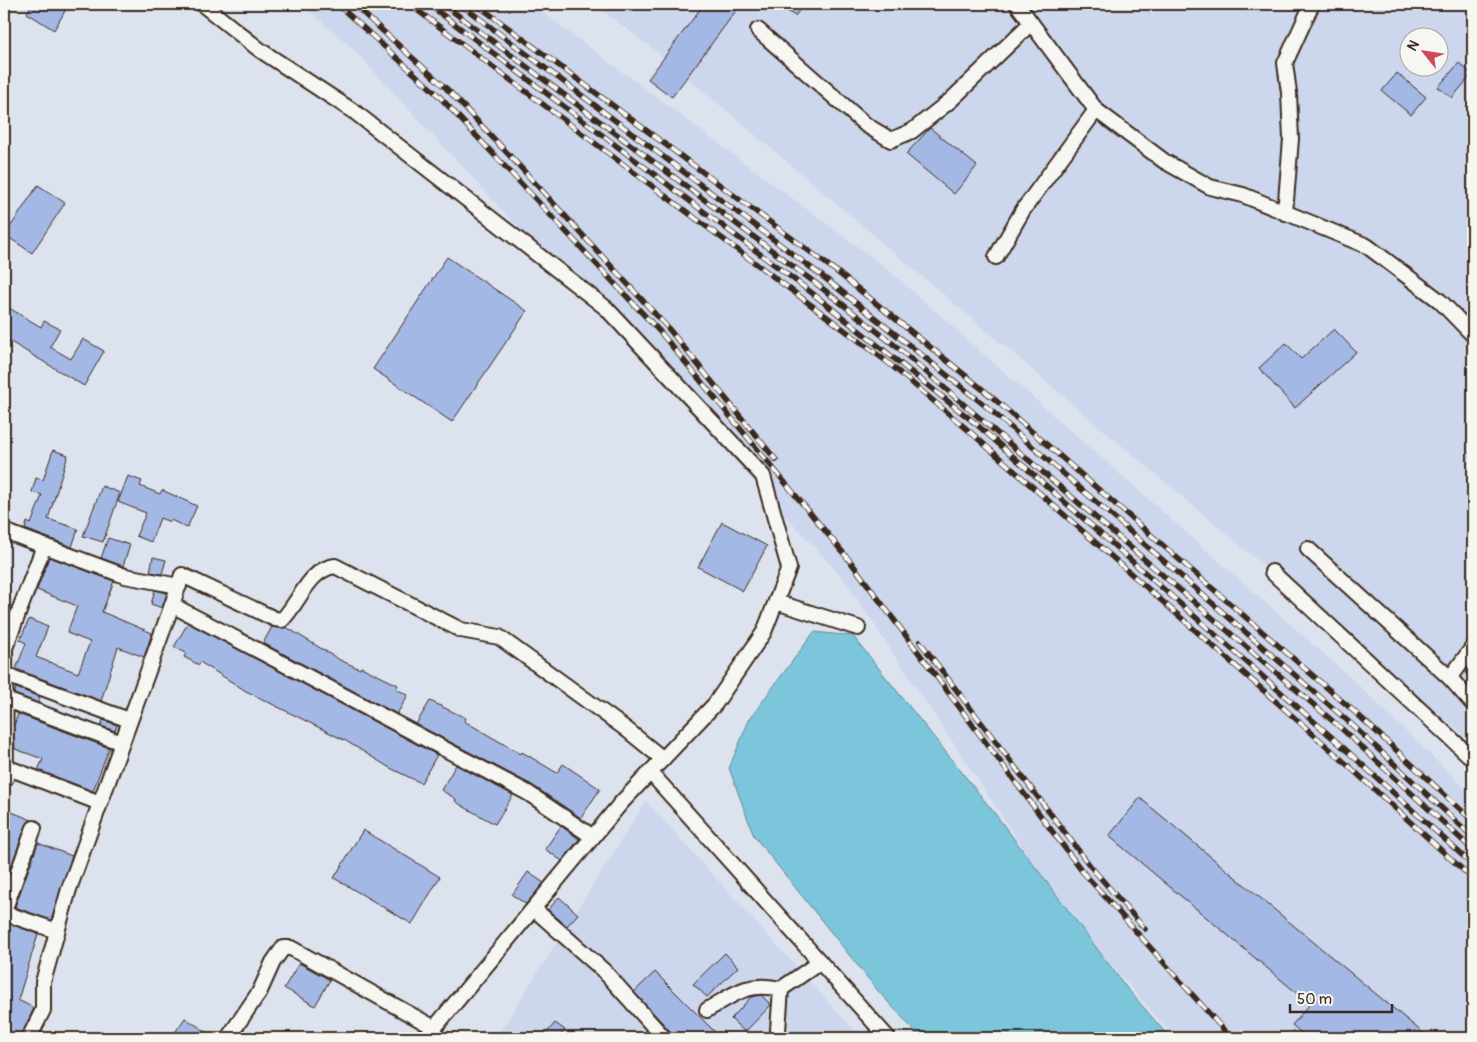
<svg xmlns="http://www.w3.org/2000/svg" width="1477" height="1042" font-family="Pangolin,sans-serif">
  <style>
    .built { fill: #ccd6ec; fill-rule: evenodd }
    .water { fill: #7bc6db; stroke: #61888f }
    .building { fill: #a4b8e6; stroke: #3b2a1e }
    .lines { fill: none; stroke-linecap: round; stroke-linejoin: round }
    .minor-casing { stroke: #3b2a1e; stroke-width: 18 }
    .minor { stroke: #f6f6f2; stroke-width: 14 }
    .rail-casing { stroke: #3b2a1e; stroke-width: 5.5 }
    .rail { stroke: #f6f6f2; stroke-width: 4; stroke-dasharray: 11; stroke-linecap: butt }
  </style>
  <rect width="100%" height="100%" fill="#dde3ee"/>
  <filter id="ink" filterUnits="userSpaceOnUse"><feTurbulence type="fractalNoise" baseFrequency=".02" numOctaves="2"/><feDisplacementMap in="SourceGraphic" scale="10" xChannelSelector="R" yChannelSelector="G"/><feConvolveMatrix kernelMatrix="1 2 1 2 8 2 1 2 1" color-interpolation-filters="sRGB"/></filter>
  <g filter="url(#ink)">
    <!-- built -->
    <g class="built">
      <polygon points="302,4 531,4 886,268 1351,678 1473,796 1473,1038 1175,1038 1069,917 844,579 354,50"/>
      <path d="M593,4h880v739l-818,-693zM1410,38h30v30h-30z"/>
      <polygon points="646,801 861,1038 496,1038"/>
    </g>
    <!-- water -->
    <polygon class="water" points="814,632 853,636 996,815 1126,987 1170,1038 921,1038 878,991 754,836 729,768 750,718"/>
    <!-- building -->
    <g class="building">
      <polygon points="32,4 69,4 54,30 27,13"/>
      <polygon points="704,4 741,4 672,97 648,79"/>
      <polygon points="777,4 804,4 795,16"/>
      <polygon points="1459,63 1472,74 1452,98 1438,87"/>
      <polygon points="1397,73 1426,97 1411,115 1382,91"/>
      <polygon points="930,128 977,166 954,194 906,154"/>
      <polygon points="38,185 65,203 32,253 5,235"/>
      <polygon points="447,257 527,311 452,422 373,369"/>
      <polygon points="4,305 41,327 44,321 60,329 50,347 71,359 83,339 104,351 84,386 4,338"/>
      <polygon points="1334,329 1356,352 1295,408 1259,368 1286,343 1301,359"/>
      <polygon points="53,450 68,455 48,519 78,529 72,547 25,529 27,522 31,524 42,495 32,492 36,478 43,480"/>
      <polygon points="128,476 142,481 140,486 160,494 162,490 197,506 187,528 171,520 170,522 160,518 151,542 136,536 146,513 118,502"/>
      <polygon points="102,486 120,493 103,542 83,536"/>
      <polygon points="722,522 767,546 743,591 698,567"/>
      <polygon points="108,538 130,545 123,566 101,558"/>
      <polygon points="49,557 114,581 102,612 152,633 144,657 118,647 101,701 16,669 26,643 20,640 29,619 48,627 36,657 78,673 90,642 67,633 77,606 37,590"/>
      <polygon points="153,557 166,560 162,574 150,572"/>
      <polygon points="155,590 167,593 162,608 151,604"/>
      <polygon points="188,623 437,755 421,783 390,768 346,741 246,691 200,662 199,665 184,657 186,653 174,647"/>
      <polygon points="272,627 286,627 340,660 360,669 361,667 398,685 396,689 408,695 397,714 263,643"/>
      <polygon points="16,688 40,697 38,703 14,694"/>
      <polygon points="430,701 466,718 464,721 521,754 522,752 557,773 563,764 600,789 581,818 532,785 416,724"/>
      <polygon points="18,714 109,748 93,791 38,770 43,759 15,749 14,726"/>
      <polygon points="103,720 117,725 115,731 101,726"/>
      <polygon points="456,765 513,795 495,824 466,808 455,801 456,799 441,790"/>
      <polygon points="1140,798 1429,1038 1307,1038 1292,1025 1310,1004 1109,836"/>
      <polygon points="4,809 32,820 26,825 4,886"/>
      <polygon points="561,826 579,839 562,861 545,849"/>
      <polygon points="363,830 440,877 412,924 334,878"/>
      <polygon points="38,843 72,856 51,920 15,907"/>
      <polygon points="528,872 544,883 526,904 512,895"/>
      <polygon points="559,897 578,914 567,926 548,910"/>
      <polygon points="4,922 38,934 18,1000 34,1008 20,1038 4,1038"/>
      <polygon points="725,953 738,967 707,997 693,984"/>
      <polygon points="299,963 330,980 315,1006 284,988"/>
      <polygon points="655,972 715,1032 709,1038 673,1038 671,1032 634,992"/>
      <polygon points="761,995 771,1005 745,1032 731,1019 751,997"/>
      <polygon points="185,1018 216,1038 171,1038"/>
      <polygon points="555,1023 565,1030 558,1038 542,1038"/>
    </g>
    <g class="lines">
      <!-- minor casing -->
      <g class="minor-casing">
        <g id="minor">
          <polyline points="202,4 260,50 356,113 606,308 763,476 789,568 764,632 715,704 621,803 426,1038"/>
          <polyline points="1017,4 1096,110 1164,161 1210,187 1243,195 1367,246 1440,301 1473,335"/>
          <polyline points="758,30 866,125 891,140 912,131 951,100 1031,23"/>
          <polyline points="1285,213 1291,139 1289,93 1285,63 1312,4"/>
          <polyline points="996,257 1023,210 1096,110"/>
          <polyline points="4,531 125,576 179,586"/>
          <polyline points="1308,549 1450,678 1473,704"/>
          <polyline points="1272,572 1473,759"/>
          <polyline points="776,602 858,628"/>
          <polyline points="6,675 129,720"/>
          <polyline points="1450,678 1473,647"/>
          <polyline points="6,700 122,743"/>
          <polyline points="6,767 100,803"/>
          <polyline points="650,772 888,1038"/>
          <polyline points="6,778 5,648 44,546"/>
          <path d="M593,837l-65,-44 -356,-188 10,-30 93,44 7,1c17,-17 27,-51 53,-54l126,64 38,7 127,92 37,30"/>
          <polyline points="534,909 604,971 664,1038"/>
          <polyline points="4,911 34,828"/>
          <polyline points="4,913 57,931"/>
          <path d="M707,1010c27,-16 41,-29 74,-21"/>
          <polyline points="29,1038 43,1010 43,982 69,889 172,605"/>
          <polyline points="228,1038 260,991 273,962 283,948 291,948 435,1028"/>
          <polyline points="779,1038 778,1030 781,989 820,962"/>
        </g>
      </g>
      <!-- minor -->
      <use href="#minor" class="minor"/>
      <!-- rail casing -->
      <g class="rail-casing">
        <g id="rail">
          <polyline points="337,4 437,94 661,333 850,561 1082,871 1231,1038"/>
          <polyline points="353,4 447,89 511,157 668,328 776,460"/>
          <polyline points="409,4 886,361 968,430 1331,750 1473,879"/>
          <polyline points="428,4 812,293 975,423 1335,740 1473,865"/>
          <polyline points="443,4 818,285 897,347 1342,729 1473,850"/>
          <polyline points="460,4 826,279 987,407 1350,723 1473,837"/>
          <polyline points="476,4 836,271 992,397 1356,713 1473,821"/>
          <polyline points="920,642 1091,867 1145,929"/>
        </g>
      </g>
      <!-- rail -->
      <use href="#rail" class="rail"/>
    </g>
  </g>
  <!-- margin -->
  <rect width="1477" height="1042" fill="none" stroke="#f6f6f2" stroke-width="20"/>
  <rect x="10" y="10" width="1457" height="1022" fill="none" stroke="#3b2a1e" stroke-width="2" filter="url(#ink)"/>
  <!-- north arrow -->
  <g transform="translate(1424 52) rotate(300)"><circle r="24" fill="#f6f6f2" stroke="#aba49d"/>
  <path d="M0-4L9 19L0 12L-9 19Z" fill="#d1495b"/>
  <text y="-8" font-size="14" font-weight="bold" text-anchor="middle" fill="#3b2a1e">N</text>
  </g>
  <!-- scale -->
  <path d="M1290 1004v8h102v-8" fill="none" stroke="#3b2a1e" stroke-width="2.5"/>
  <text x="1297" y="1004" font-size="15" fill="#3b2a1e" stroke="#f6f6f2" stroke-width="4" paint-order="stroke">50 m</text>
</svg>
